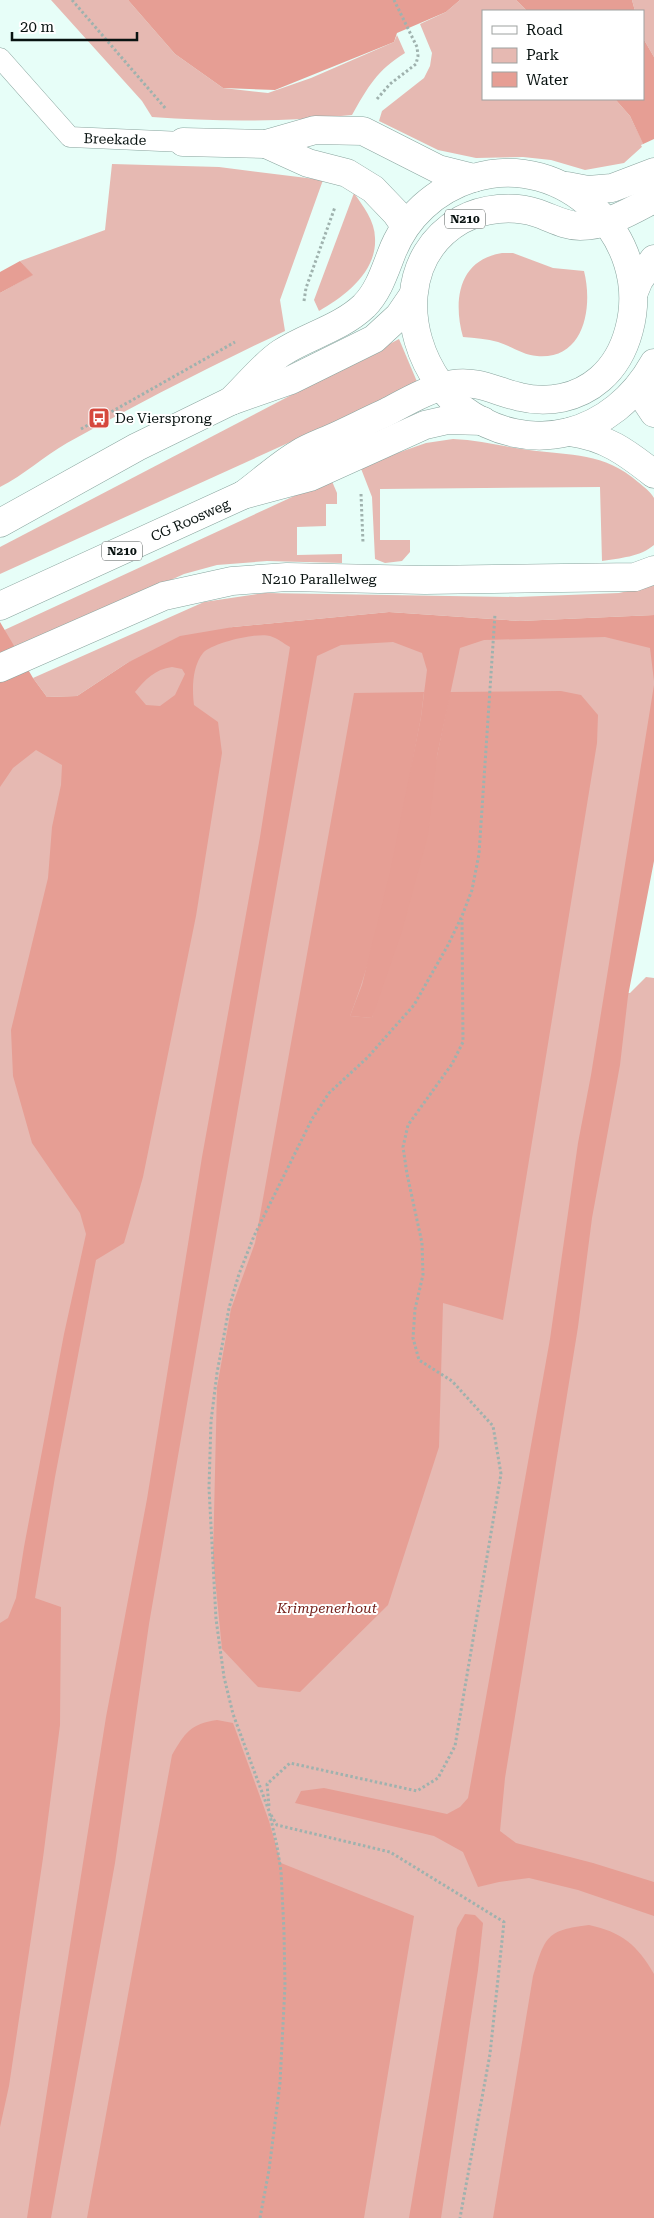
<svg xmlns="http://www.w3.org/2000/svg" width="654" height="2218" font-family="'Roboto Serif',serif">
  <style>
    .green { fill: #e6b9b2 }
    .forest { fill: #e69f95 }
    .water { fill: #e69e94; fill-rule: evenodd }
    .pier { fill: #e7fef8 }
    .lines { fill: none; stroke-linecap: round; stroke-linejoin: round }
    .lane-casing { stroke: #89a49e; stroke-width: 21 }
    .street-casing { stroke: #89a49e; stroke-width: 29 }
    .secondary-casing { stroke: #89a49e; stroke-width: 29 }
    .primary-casing { stroke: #89a49e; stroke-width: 29 }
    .path { stroke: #9fb2ae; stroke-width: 3; stroke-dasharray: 2.5 2.5; stroke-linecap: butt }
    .lane { stroke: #fff; stroke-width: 20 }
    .street { stroke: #fff; stroke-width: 28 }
    .secondary { stroke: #fff; stroke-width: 28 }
    .primary { stroke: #fff; stroke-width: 28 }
    .labels { text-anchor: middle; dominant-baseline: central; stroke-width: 4; stroke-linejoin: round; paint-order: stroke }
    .shield { fill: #fff; stroke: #535a58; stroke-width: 1 }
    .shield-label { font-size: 12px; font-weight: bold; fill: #091311 }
    .street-label { font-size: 14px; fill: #091311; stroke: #fff }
    .poi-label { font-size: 14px; fill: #091311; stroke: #fff; text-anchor: start }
    .park-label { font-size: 14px; font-style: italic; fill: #75221c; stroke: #fff }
  </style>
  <rect width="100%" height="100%" fill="#e7fef8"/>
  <!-- green -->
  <g class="green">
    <path d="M51,0h77l47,54 48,34 45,5 43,-15 83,-36 3,-7 8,18c-28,17 -37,34 -53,62 -68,7 -132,7 -200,2l-10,-16z"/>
    <polygon points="460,0 516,0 527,11 483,11 483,99 615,99 630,116 644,145 624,163 585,170 551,160 523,157 476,158 438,150 379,121 382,111 424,78 430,66 432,53 420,24 446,12"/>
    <polygon points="632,0 654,0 654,57 643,38 643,11 635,11"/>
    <path d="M112,164l107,3 104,13 -43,120 5,31c-74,35 -146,72 -218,112 -23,13 -43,32 -67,44v-194l32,-18 -12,-14 85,-31z"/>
    <path d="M354,193c9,13 21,28 21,45 2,34 -30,58 -56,73l-5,-11z"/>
    <path d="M502,253h11l40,15 31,3c9,35 1,89 -47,85 -14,-1 -26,-10 -39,-14 -11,-3 -23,-4 -35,-5 -10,-36 -5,-77 39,-84z"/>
    <polygon points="399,339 418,384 0,574 0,547"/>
    <path d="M453,439c26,1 51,8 76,11 42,6 75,2 109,32 6,5 12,9 16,16v47c-14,12 -34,13 -52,16l-2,-74 -220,2v51h30v12l-8,9 -17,2 -10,-4 -3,-62 -12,-31 66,-23z"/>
    <polygon points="331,479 337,493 337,504 326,504 326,526 297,527 297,555 342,554 342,563 267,561 217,565 184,574 0,658 0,632"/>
    <polygon points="654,585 654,615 520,621 389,612 233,627 127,663 77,696 47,697 33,678 204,602 265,593 517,597 619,593"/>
    <polygon points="654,625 654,777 619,992 630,993 646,977 654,978 654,2218 0,2218 0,731 214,636"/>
  </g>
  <!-- forest -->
  <g class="forest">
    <path d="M561,691l20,4 17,20 -1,28 -94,577 -60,-17 -4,144 -51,158 -88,87 -42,-5 -36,-38 -9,-91 4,-171 14,-78 24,-66 99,-550 70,-1 -3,25c-19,98 -35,207 -71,299l22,2 65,-262 13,-64z"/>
    <path d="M217,1720l16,3 36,98 12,42 133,53 -50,302h-277l85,-463c13,-22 18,-31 45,-35z"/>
    <path d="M589,1925c33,7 48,20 65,49v244h-161l40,-242c12,-40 14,-46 56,-51z"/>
  </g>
  <!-- water -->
  <g class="water">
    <polygon points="128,0 460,0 446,12 397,33 394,42 275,90 223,88 175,54"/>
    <polygon points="516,0 632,0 635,11 527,11"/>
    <polygon points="643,38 654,57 654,167 630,116 615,99 643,99"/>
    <polygon points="20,261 33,275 0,293 0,272"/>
    <path d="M389,612l131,9 134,-6v66l-4,-33 -45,-11 -121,3 -24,8 -23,108 -9,79 -26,96 -30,87 -22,-2 12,-31 29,-117 30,-151 6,-47 -5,-17 -29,-11 -52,3 -24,11 -51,290 -117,678 -34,239 -64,355h-24l79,-501 41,-218 55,-342 58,-320 30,-190c-7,-4 -13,-9 -20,-11 -12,-4 -58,7 -67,17 -11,14 -11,36 -9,52l24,17 4,31 -26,163 -53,261 -19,66 -28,17 -41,217 -20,121 26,9 -1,118 -17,133 -34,228 -9,41v-504l8,-5 8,-20 8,-51 40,-213 22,-100 -6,-21 -48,-70 -19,-67 -2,-46 37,-152 4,-51 9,-42 1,-20 -26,-15 -23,18 -13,19v-165l33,56 14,19 30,-1 50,-33 53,-27 53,-9zM172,667l10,2 3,5 -10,21 -15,11 -14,-1 -11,-13c10,-12 20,-23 37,-25z"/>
    <polygon points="654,685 654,861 628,996 620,1065 592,1218 578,1327 505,1778 500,1831 516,1843 593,1863 654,1882 654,1916 578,1890 529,1878 499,1882 478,1887 463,1852 434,1836 295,1803 301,1791 324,1788 447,1814 460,1807 468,1798 550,1339 578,1143 591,1075"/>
    <polygon points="465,1914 475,1915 483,1923 478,1970 441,2218 409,2218 457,1928"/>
  </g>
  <!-- pier -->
  <polygon class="pier" points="654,139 654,170 641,145"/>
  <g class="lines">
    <!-- lane casing -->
    <g class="lane-casing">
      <polyline id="lane" points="0,58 70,137 183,142"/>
    </g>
    <!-- street casing -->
    <g class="street-casing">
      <g id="street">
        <polyline points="183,142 266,144 315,130 363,131 438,169 474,178"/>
        <polyline points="266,144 308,163 347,173 373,189 396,213 405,226"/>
        <polyline points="0,668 164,596 232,581 287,577 425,580 635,577 654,570"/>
      </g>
    </g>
    <!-- secondary casing -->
    <g class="secondary-casing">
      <g id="secondary">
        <polyline points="638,389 654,413"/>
        <path d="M569,432c37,5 57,20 85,42"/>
      </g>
    </g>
    <!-- primary casing -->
    <g class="primary-casing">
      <g id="primary">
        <polyline points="567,186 588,190 612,188 654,172"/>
        <path d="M654,199c-23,12 -47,27 -74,27 -15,0 -28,-8 -43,-13 -24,-8 -54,-5 -76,7 -60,35 -59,111 -22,163 7,9 13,18 22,25 69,52 153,27 193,-45"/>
        <polyline points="634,292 639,280 654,259"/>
        <path d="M231,401c16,-15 32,-36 50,-48 26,-17 60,-25 83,-47 14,-14 20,-33 27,-51 14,-38 44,-65 82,-77 91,-28 181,60 156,152 -5,19 -14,36 -29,49 -22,19 -52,25 -80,18 -23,-5 -42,-17 -67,-13 -24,4 -47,18 -68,29 -18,8 -35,17 -53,25 -11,5 -23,9 -34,16 -19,11 -37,28 -55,41"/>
        <polyline points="0,523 137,447 231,401 291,380 374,339 399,316 412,297"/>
        <polyline points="0,606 243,495 310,477 425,425 447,420 483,421"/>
      </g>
    </g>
    <!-- path -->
    <g class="path">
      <polyline points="72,0 166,109"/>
      <polyline points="377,99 390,84 416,64 418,56 417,47 394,0"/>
      <polyline points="304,301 306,288 335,207"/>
      <polyline points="81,429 235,342"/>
      <polyline points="361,494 363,543"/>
      <polyline points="269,1806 267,1784 290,1763 417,1791 438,1778 455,1746 501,1474 493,1426 452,1381 419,1360 413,1338 415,1309 423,1275 422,1243 407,1174 403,1147 408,1125 452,1064 463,1042 462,919"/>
      <polyline points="271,1815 277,1825 390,1852 504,1922 490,2054 460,2218"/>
      <polyline points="260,2218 269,2170 280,2083 285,1986 284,1932 281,1871 277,1846 269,1811 233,1714 224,1677 216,1619 209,1488 211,1421 217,1373 229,1308 239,1274 254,1236 312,1119 329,1093 368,1057 414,1005 448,945 462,916 472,890 479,854 495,614"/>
    </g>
    <!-- lane -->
    <use href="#lane" class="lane"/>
    <!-- street -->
    <use href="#street" class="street"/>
    <!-- secondary -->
    <use href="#secondary" class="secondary"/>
    <!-- primary -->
    <use href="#primary" class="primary"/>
  </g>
  <!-- icons -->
  <defs>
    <g id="bus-square" transform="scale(1.125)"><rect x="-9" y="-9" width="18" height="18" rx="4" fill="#d6483d" stroke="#fff"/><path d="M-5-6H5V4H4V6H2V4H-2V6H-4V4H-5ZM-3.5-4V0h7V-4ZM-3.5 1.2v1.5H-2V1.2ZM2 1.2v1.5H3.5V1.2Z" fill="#fff"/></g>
  </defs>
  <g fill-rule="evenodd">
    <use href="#bus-square" x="99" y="418"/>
  </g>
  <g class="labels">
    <!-- shield labels -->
    <g class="shield">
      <rect x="445" y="209.5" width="40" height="19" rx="4"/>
      <rect x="102" y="541.5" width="40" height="19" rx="4"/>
    </g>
    <g class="shield-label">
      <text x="465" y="219">N210</text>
      <text x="122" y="551">N210</text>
    </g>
    <!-- street labels -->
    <g class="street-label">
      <text transform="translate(115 139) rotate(2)">Breekade</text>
      <text transform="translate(190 520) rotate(-24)">CG Roosweg</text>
      <text x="319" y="579">N210 Parallelweg</text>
    </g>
    <!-- poi labels -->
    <g class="poi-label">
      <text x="115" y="418">De Viersprong</text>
    </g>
    <!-- park labels -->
    <g class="park-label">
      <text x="327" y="1608">Krimpenerhout</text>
    </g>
  </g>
  <!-- legend -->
  <rect x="482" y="10" width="162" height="90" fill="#ffffff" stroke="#9da1a0"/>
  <rect x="492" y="26" width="25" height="8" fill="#ffffff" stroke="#9da1a0"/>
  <text x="526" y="35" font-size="15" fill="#091311">Road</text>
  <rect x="492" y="48" width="25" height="15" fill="#e6b9b2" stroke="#9da1a0"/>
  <text x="526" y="60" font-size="15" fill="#091311">Park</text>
  <rect x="492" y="72" width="25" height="15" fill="#e69e94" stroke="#9da1a0"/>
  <text x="526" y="85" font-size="15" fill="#091311">Water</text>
  <!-- scale -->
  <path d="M12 32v8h125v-8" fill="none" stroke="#091311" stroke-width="2.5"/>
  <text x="20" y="32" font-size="15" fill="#091311" stroke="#ffffff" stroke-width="4" paint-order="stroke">20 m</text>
</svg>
